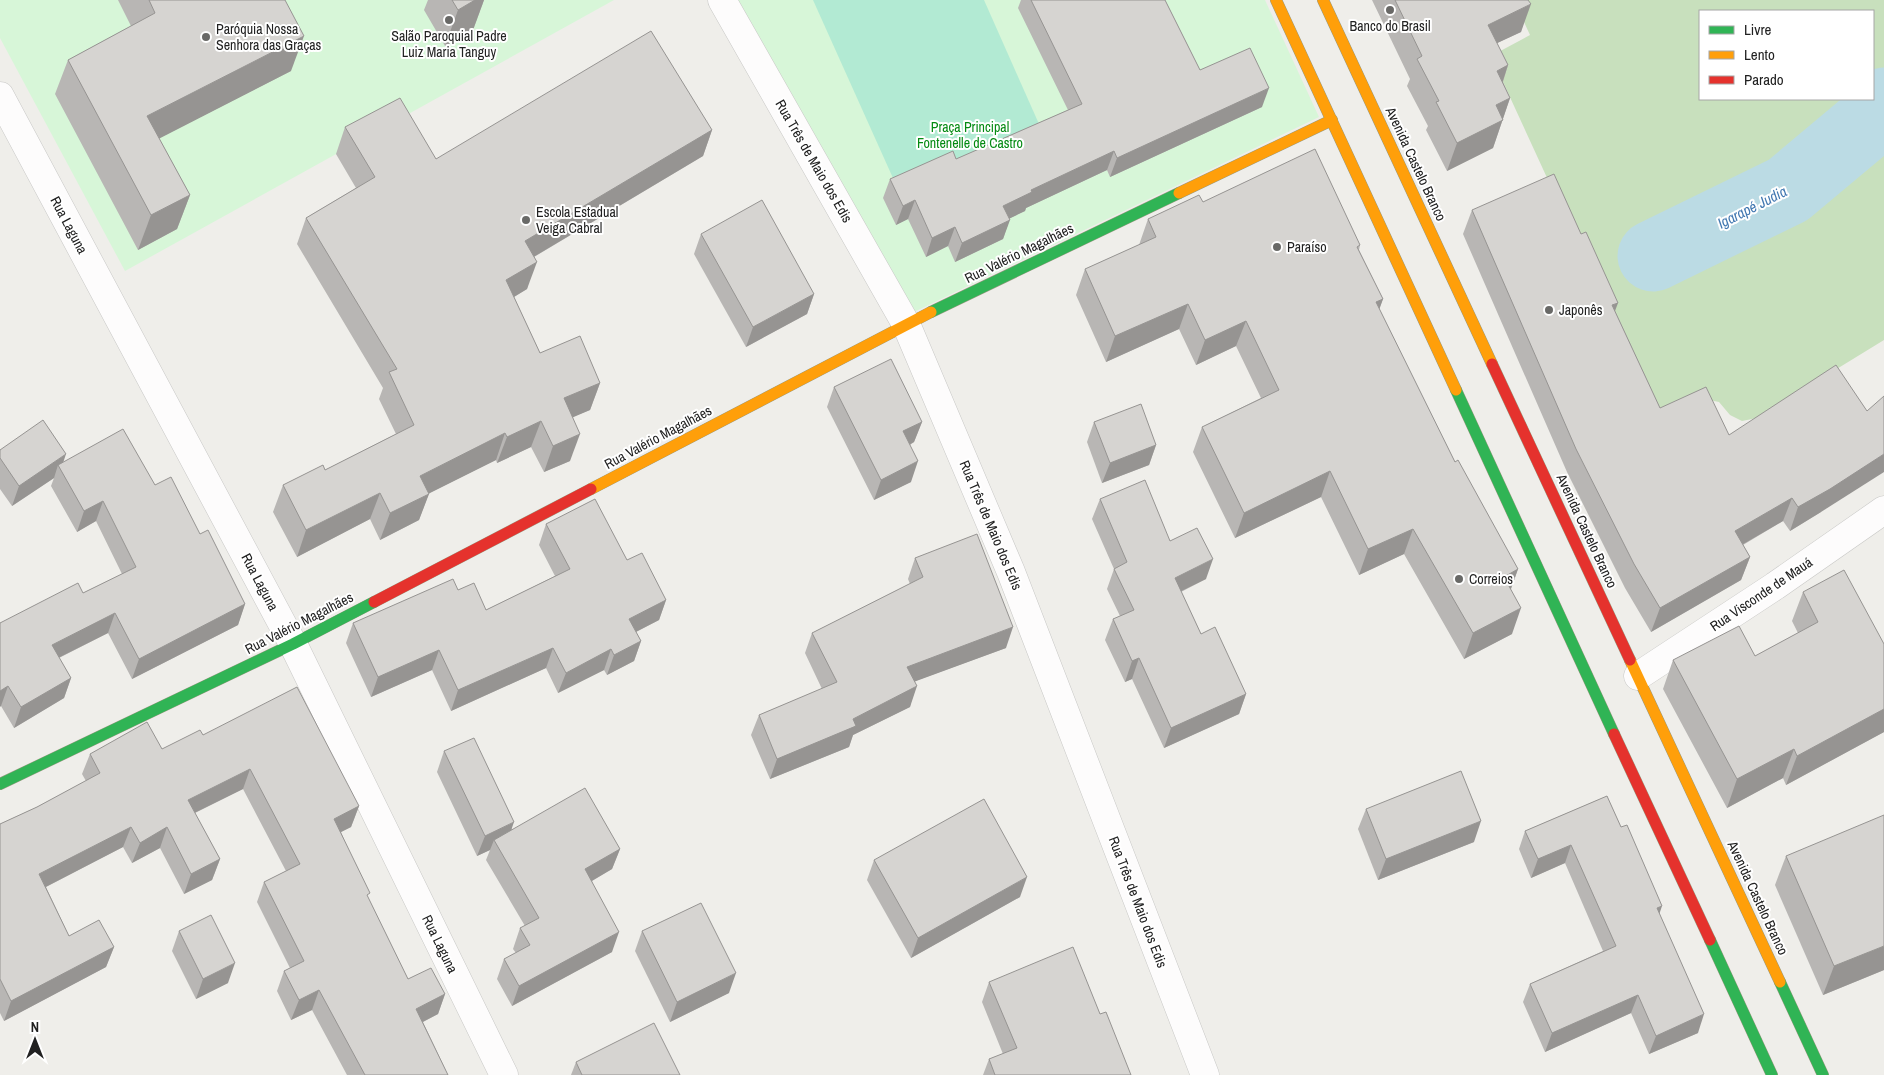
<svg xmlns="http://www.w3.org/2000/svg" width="1884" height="1075" font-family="'Archivo Narrow',sans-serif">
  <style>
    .forest { fill: #c8e0bd; fill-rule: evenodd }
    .park { fill: #d7f6d8 }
    .pitch { fill: #b2ead3 }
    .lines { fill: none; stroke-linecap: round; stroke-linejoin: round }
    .river { stroke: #bbdbe4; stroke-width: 71 }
    .street-casing { stroke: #c8c8c6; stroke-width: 29 }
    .fast-casing { stroke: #989a80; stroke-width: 12 }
    .slow-casing { stroke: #989a80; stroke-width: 12 }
    .jam-casing { stroke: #989a80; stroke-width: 12 }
    .street { stroke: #fdfcfc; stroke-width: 28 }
    .fast { stroke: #30b455; stroke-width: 11 }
    .slow { stroke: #ff9f0a; stroke-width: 11 }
    .jam { stroke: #e5322d; stroke-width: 11 }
    .wall { fill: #b8b6b4 }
    .shaded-wall { fill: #969492 }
    .building { fill: #d6d4d1; stroke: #969492 }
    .poi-dot { fill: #696967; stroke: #fff; stroke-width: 2 }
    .labels { text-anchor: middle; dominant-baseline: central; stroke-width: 4; stroke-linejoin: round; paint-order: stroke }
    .poi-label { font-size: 14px; fill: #212121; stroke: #fff; text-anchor: start }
    .park-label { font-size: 14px; fill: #048a12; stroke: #fff }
    .street-label { font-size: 14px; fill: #212121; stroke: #fff }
    .water-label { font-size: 15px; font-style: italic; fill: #4278b1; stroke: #fff }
  </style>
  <rect width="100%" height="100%" fill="#efeeea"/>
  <!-- forest -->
  <path class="forest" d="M1514,0h370v340l-127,78 -15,3 -12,-6 -11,-13 -15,-3 -46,20 -167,-363 39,-21zM1700,11h173v88h-173z"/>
  <!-- park -->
  <g class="park">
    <polygon points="0,0 614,0 125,271 0,38"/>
    <polygon points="738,0 1265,0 1319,117 914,312"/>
  </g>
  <!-- pitch -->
  <polygon class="pitch" points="813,0 984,0 1039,124 897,187"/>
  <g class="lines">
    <!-- river -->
    <polyline class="river" points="1653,256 1788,190 1868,123 1884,103"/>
    <!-- street casing -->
    <g class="street-casing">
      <g id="street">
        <polyline points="722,0 906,324 1011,572 1205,1075"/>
        <polyline points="0,96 293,644 504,1075"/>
        <polyline points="1638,676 1775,586 1884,510"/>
      </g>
    </g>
    <!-- fast casing -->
    <g class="fast-casing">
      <g id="fast">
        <polyline points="931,312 1179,193"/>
        <polyline points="1456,390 1614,734"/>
        <polyline points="0,784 293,644 374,602"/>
        <polyline points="1710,940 1772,1075"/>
        <polyline points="1780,982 1823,1075"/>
      </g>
    </g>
    <!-- slow casing -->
    <g class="slow-casing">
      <g id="slow">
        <polyline points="1276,0 1456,390"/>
        <polyline points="1323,0 1492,364"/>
        <polyline points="1179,193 1332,120"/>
        <polyline points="591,489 931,312"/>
        <polyline points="1630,660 1780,982"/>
      </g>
    </g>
    <!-- jam casing -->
    <g class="jam-casing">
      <g id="jam">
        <polyline points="1492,364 1630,660"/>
        <polyline points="374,602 591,489"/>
        <polyline points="1614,734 1710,940"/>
      </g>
    </g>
    <!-- street -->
    <use href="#street" class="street"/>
    <!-- fast -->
    <use href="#fast" class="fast"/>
    <!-- slow -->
    <use href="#slow" class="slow"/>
    <!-- jam -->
    <use href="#jam" class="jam"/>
  </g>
  <!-- wall -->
  <g class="wall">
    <polygon points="118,0 285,0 291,71 159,138 190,195 177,229 138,250 55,94 68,60 131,26"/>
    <polygon points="428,0 484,0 473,30 445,46 424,10"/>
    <polygon points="1021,0 1165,0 1200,70 1262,107 1110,177 1107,170 1026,208 1025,211 1010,218 1003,239 955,262 948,246 926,257 908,219 896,225 883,198 890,179 956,159 1068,110 1018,8"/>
    <polygon points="1372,0 1528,0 1521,32 1497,43 1508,65 1503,82 1510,98 1493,148 1447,171 1426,130 1428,126 1407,86 1410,79"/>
    <polygon points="345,127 436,159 712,130 703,156 534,257 527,289 514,297 540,353 600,383 590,410 572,417 570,461 544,472 531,447 497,463 496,460 429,493 419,520 380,540 370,519 297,557 273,512 283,485 325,470 396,434 379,399 383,388 297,244 306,218 356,188 336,154"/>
    <polygon points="1203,202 1360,245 1359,250 1383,299 1379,309 1455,462 1518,569 1511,589 1512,634 1464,659 1404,554 1359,575 1321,497 1235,538 1193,452 1202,427 1261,398 1236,346 1196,365 1179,329 1106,362 1076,295 1085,269 1139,245 1148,219"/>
    <polygon points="1472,210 1615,311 1660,408 1729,435 1821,512 1790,531 1783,521 1743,545 1750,557 1741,580 1651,632 1625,588 1567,472 1463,234"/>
    <polygon points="701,234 814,294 807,314 746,347 694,254"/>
    <polygon points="834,387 922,422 914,442 910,445 911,482 874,500 827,407"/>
    <polygon points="1094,422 1156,445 1149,465 1102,483 1087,442"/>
    <polygon points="0,450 63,463 155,485 200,534 245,604 238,625 132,679 108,633 59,658 71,678 64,698 14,728 1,706 0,623 83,593 122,574 96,521 77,532 51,486 54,478 12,506 0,489"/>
    <polygon points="1100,499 1170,541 1206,579 1181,592 1201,634 1246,694 1239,714 1164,748 1132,679 1125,682 1105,640 1113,619 1120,616 1107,589 1114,569 1092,519"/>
    <polygon points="546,524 627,560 666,600 659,620 636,632 641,641 634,661 607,675 604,670 558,693 546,668 451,711 432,670 371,697 346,643 353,623 458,590 486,610 555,576 539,545"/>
    <polygon points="915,558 1006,648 915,681 910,707 853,735 849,747 770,779 751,735 759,715 822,689 805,653 812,633 910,584 908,579"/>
    <polygon points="1803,592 1884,644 1884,732 1786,785 1783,778 1727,808 1663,689 1673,660 1755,656 1798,633 1792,621"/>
    <polygon points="203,735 359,806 351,827 341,832 368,898 408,979 445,994 438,1014 423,1022 448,1075 347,1075 312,1010 291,1020 277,991 284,971 290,968 257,902 264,882 286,871 243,789 195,813 220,859 212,880 184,894 160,848 132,863 123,847 46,887 69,936 114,947 106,967 4,1021 0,1013 0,824 37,807 86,781 82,774 90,754 162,749"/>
    <polygon points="444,751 512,829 620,849 612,869 592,881 612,952 512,1006 497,979 504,959 516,953 513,949 520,928 525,926 486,860 490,850 477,856 437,772"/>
    <polygon points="1607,796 1659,914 1698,1033 1649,1054 1631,1013 1545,1052 1523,1002 1530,984 1603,951 1565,863 1531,878 1519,849 1525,831"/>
    <polygon points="1366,809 1474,842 1378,880 1358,829"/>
    <polygon points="1786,856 1884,970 1823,995 1775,885"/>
    <polygon points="874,860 1020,897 911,958 867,880"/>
    <polygon points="179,931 228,983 196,999 172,951"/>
    <polygon points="642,931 729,993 670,1022 635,951"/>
    <polygon points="989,982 1100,1014 1131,1075 983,1075 989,1059 1003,1054 982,1002"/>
    <polygon points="576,1062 680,1075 571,1075"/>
  </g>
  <!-- shaded-wall -->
  <g class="shaded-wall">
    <polygon points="475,0 484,0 473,30 445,46 458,10"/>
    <polygon points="1531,4 1521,32 1478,52 1488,25"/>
    <polygon points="304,36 291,71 135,151 147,116"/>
    <polygon points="1508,65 1499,93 1497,71"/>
    <polygon points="1269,88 1262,107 1110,177 1117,158"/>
    <polygon points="1510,98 1493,148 1447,171 1457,143 1496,105"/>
    <polygon points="712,130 703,156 515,268 525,241"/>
    <polygon points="1114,151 1107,170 1026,208 1025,211 996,225 1003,206 1031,190"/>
    <polygon points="190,195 177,229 138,250 151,215"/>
    <polygon points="915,200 908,219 896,225 903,206"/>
    <polygon points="1010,220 1003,239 955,262 962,243"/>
    <polygon points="955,227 948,246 926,257 932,238"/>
    <polygon points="537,262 527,289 497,307 506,280"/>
    <polygon points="814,294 807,314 746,347 753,327"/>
    <polygon points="1383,299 1374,324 1376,302"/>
    <polygon points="1618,303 1609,327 1612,305"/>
    <polygon points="1188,304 1179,329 1106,362 1115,336"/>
    <polygon points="1246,321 1236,346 1196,365 1205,340"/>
    <polygon points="600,383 590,410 555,425 564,398"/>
    <polygon points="541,421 531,447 497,463 507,437"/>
    <polygon points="922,422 914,442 896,452 903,431"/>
    <polygon points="505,433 496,460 410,503 420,476"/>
    <polygon points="580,434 570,461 544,472 553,446"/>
    <polygon points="1156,445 1149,465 1102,483 1110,463"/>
    <polygon points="66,454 61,469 58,465 54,478 12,506 19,486"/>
    <polygon points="1884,454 1884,472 1821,512 1790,531 1798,507"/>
    <polygon points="918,461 911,482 874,500 881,480"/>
    <polygon points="1330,471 1321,497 1235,538 1244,513"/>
    <polygon points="380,493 370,519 297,557 306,530"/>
    <polygon points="429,494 419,520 380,540 390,513"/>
    <polygon points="1792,498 1783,521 1726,554 1735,531"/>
    <polygon points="103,501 96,521 77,532 84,511"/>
    <polygon points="1413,529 1404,554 1359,575 1368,549"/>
    <polygon points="1750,557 1741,580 1651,632 1660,608"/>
    <polygon points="1213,559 1206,579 1167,598 1175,578"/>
    <polygon points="1518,569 1509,594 1504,577"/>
    <polygon points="666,600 659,620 622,639 629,619"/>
    <polygon points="245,604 238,625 132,679 139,659"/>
    <polygon points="1521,608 1512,634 1464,659 1473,633"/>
    <polygon points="115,613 108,633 44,665 52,645"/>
    <polygon points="1013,627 1006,648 900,687 907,667"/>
    <polygon points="641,641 634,661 607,675 614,655"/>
    <polygon points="553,648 546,668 451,711 458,690"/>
    <polygon points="611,649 604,670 558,693 566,673"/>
    <polygon points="439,650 432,670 371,697 378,677"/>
    <polygon points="1139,658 1132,679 1125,682 1132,661"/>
    <polygon points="71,678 64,698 14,728 21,707"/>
    <polygon points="8,686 1,706 0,707 0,691"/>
    <polygon points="917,686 910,707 853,735 849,747 770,779 777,759 853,719"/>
    <polygon points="1246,694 1239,714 1164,748 1171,728"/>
    <polygon points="1884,709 1884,732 1786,785 1797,756"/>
    <polygon points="1794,749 1783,778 1727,808 1737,779"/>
    <polygon points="250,769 243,789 180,820 188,800"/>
    <polygon points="359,806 351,827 327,839 334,819"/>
    <polygon points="1481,821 1474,842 1378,880 1386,859"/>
    <polygon points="514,822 507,842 494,840 490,850 477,856 485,836"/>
    <polygon points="131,827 123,847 32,894 39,874"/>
    <polygon points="167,827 160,848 132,863 140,843"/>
    <polygon points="1571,845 1565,863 1531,878 1538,859"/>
    <polygon points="620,849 612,869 578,889 585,869"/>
    <polygon points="220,859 212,880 184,894 191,874"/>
    <polygon points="1027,877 1020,897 911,958 918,938"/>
    <polygon points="1662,906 1656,924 1657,908"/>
    <polygon points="619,932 612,952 512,1006 519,986"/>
    <polygon points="1884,946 1884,970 1823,995 1834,966"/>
    <polygon points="114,947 106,967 4,1021 11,1001"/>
    <polygon points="235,963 228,983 196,999 203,979"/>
    <polygon points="736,973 729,993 670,1022 677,1002"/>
    <polygon points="319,990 312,1010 291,1020 299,1000"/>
    <polygon points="445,994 438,1014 409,1029 416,1009"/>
    <polygon points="1638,995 1631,1013 1545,1052 1552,1033"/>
    <polygon points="1704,1014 1698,1033 1649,1054 1656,1036"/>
  </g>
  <!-- building -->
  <g class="building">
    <polygon points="149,0 285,0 304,36 147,116 190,195 151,215 68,60 155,13"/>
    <polygon points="452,0 475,0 458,10"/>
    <polygon points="1031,0 1165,0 1200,70 1250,48 1269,88 1117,158 1114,151 1031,190 1032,192 1003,206 1010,220 962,243 955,227 932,238 915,200 903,206 890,179 953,151 956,159 1082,104"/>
    <polygon points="1395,0 1528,0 1531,4 1488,25 1508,65 1497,71 1510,98 1496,105 1503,120 1457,143 1436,102 1439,101 1417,59 1422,56"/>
    <polygon points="651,31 712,130 525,241 537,262 506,280 540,353 580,336 600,383 564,398 580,434 553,446 541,421 507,437 505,433 420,476 429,494 390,513 380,493 306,530 283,485 323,465 325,470 414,425 389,372 397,369 306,218 375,177 345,127 400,98 436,159"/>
    <polygon points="1315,149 1360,245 1357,247 1383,299 1376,302 1455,462 1458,460 1518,569 1504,577 1521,608 1473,633 1413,529 1368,549 1330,471 1244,513 1202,427 1279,390 1246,321 1205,340 1188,304 1115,336 1085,269 1156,237 1148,219 1199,195 1203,202"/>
    <polygon points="1554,174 1581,234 1586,232 1618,303 1612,305 1660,408 1706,387 1729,435 1836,365 1867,411 1884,396 1884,454 1830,489 1798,507 1792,498 1735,531 1750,557 1660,608 1634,564 1576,449 1472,210"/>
    <polygon points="762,200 814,294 753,327 701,234"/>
    <polygon points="891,359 922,422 903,431 918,461 881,480 834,387"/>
    <polygon points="1141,404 1156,445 1110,463 1094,422"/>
    <polygon points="43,420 66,454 19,486 0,458 0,450"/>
    <polygon points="123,429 155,485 171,477 200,534 208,530 245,604 139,659 115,613 52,645 71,678 21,707 8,686 0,691 0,623 78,583 83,593 136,567 103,501 84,511 58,465"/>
    <polygon points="1145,480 1170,541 1197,528 1213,559 1175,578 1201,634 1215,627 1246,694 1171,728 1139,658 1132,661 1113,619 1134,610 1114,569 1127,562 1100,499"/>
    <polygon points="595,499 627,560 642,553 666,600 629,619 641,641 614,655 611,649 566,673 553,648 458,690 439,650 378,677 353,623 453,579 458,590 474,583 486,610 570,569 546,524"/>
    <polygon points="977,534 1013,627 907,667 917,686 853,719 856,726 777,759 759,715 837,682 812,633 923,577 915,558"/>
    <polygon points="1844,570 1884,644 1884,709 1797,756 1794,749 1737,779 1673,660 1739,626 1755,656 1818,622 1803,592"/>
    <polygon points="297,687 359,806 334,819 370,893 367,895 408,979 431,968 445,994 416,1009 448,1075 365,1075 319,990 299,1000 284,971 304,961 264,882 300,864 250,769 188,800 220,859 191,874 167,827 140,843 131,827 39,874 69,936 99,920 114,947 11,1001 0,979 0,824 37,807 100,773 90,754 147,722 162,749 200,730 203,735"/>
    <polygon points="474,738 514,822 485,836 444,751"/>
    <polygon points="1461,771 1481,821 1386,859 1366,809"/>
    <polygon points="585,788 620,849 585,869 619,932 519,986 504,959 530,945 520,928 539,918 494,840"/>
    <polygon points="1607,796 1621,827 1627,825 1662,906 1657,908 1704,1014 1656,1036 1638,995 1552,1033 1530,984 1616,946 1571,845 1538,859 1525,831"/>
    <polygon points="984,799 1027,877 918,938 874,860"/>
    <polygon points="1884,815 1884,946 1834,966 1786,856"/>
    <polygon points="701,903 736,973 677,1002 642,931"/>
    <polygon points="211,915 235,963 203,979 179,931"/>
    <polygon points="1073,947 1100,1014 1106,1012 1131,1075 995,1075 989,1059 1017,1048 989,982"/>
    <polygon points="654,1023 680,1075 582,1075 576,1062"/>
  </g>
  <!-- markers -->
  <g class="poi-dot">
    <circle cx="1390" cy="10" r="5"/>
    <circle cx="449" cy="20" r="5"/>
    <circle cx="206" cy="37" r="5"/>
    <circle cx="526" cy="220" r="5"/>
    <circle cx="1277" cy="247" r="5"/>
    <circle cx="1549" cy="310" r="5"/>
    <circle cx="1459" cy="579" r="5"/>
  </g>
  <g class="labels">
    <!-- poi labels -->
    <g class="poi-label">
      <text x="1390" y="26" text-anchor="middle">Banco do Brasil</text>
      <text x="216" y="29">Paróquia Nossa<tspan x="216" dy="16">Senhora das Graças</tspan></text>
      <text x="449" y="36" text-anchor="middle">Salão Paroquial Padre<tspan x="449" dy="16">Luiz Maria Tanguy</tspan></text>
      <text x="536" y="212">Escola Estadual<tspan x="536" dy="16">Veiga Cabral</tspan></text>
      <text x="1287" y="247">Paraíso</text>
      <text x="1559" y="310">Japonês</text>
      <text x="1469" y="579">Correios</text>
    </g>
    <!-- park labels -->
    <g class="park-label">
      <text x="970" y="127">Praça Principal<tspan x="970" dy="16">Fontenelle de Castro</tspan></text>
    </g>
    <!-- street labels -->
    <g class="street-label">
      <text transform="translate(814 161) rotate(60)">Rua Três de Maio dos Edis</text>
      <text transform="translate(1416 164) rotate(65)">Avenida Castelo Branco</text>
      <text transform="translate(69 225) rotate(62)">Rua Laguna</text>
      <text transform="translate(1019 253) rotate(-26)">Rua Valério Magalhães</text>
      <text transform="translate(658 437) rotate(-28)">Rua Valério Magalhães</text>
      <text transform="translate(991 525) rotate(67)">Rua Três de Maio dos Edis</text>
      <text transform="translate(1587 531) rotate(65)">Avenida Castelo Branco</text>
      <text transform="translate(260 582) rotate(62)">Rua Laguna</text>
      <text transform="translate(1761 594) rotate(-34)">Rua Visconde de Mauá</text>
      <text transform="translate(299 623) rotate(-27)">Rua Valério Magalhães</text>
      <text transform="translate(1758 898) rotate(65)">Avenida Castelo Branco</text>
      <text transform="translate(1138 902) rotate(69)">Rua Três de Maio dos Edis</text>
      <text transform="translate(440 944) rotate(64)">Rua Laguna</text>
    </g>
    <!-- water labels -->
    <g class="water-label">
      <text transform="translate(1752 207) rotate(-27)">Igarapé Judia</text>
    </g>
  </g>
  <!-- legend -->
  <rect x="1699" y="10" width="175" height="90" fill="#ffffff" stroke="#a6a6a6"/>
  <rect x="1709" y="26" width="25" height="8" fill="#30b455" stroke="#a6a6a6"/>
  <text x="1744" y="35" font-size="15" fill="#212121">Livre</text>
  <rect x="1709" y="51" width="25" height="8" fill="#ff9f0a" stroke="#a6a6a6"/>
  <text x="1744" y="60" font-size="15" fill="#212121">Lento</text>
  <rect x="1709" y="76" width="25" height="8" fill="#e5322d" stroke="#a6a6a6"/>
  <text x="1744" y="85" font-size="15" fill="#212121">Parado</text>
  <!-- north arrow -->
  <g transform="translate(35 1040)" stroke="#ffffff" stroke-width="4" paint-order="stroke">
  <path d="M0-4L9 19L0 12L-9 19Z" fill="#212121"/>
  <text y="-8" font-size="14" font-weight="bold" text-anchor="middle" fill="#212121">N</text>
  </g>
</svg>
